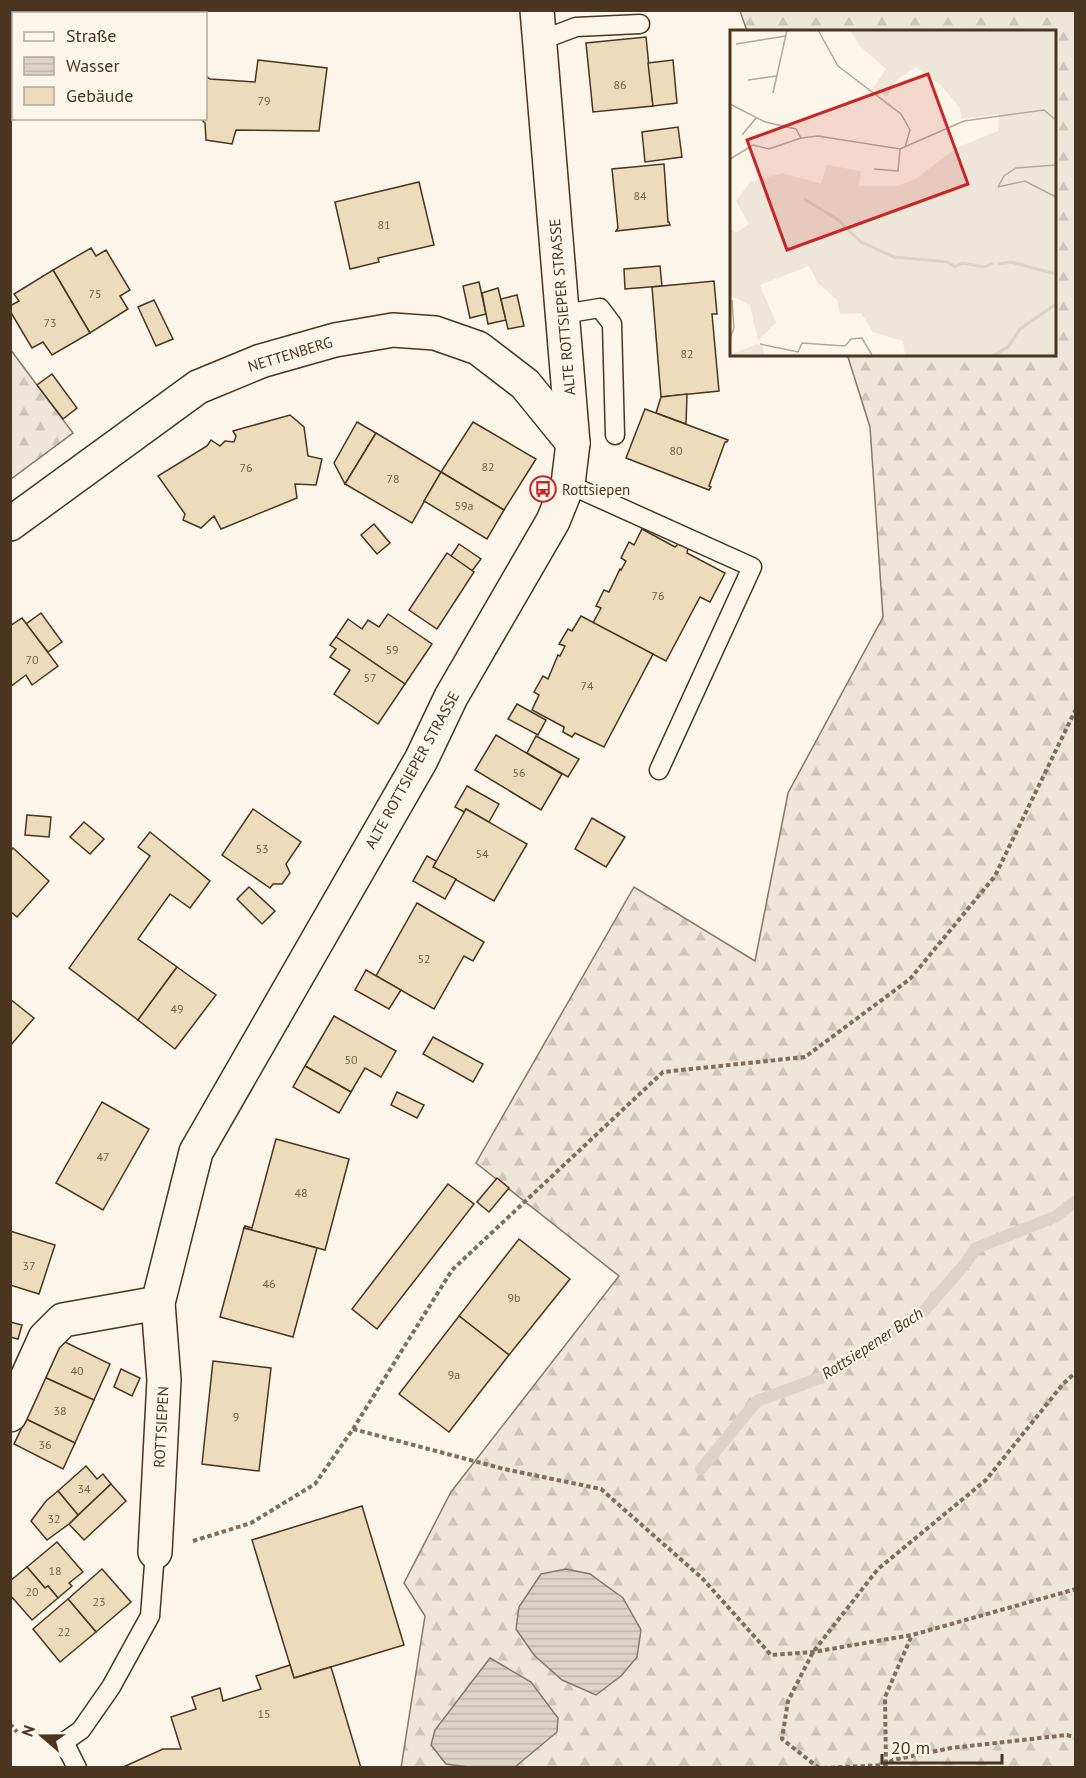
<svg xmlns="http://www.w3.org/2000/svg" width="1086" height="1778" font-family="'PT Sans',sans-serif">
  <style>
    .forest { fill: url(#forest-firs); stroke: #887966; stroke-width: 1.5 }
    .water { fill: url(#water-rules); stroke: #887966; stroke-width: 1.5 }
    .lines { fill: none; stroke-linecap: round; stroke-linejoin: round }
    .stream { stroke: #dcd4c6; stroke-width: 12 }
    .building { fill: #ecdcbc; stroke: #4a3520; stroke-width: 1.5 }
    .service-casing { stroke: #4a3520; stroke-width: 21 }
    .minor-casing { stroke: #4a3520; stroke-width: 36 }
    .path { stroke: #7f6f5c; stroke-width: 4; stroke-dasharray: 4.5 3; stroke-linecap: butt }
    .service { stroke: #fbf6e9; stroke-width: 18 }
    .minor { stroke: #fbf6e9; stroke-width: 33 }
    .labels { text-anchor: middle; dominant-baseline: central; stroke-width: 4.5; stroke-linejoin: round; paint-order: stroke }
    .number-label { font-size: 12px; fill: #725f47 }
    .street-label { font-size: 15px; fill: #4a3520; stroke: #fbf6e9 }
    .poi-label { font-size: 15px; fill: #4a3520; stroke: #fbf6e9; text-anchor: start }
    .water-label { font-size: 16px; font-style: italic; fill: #4a3520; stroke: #fbf6e9 }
    .inset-river { fill: none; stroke: #dcd4c6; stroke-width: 3 }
    .inset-road { fill: none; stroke: #b4a999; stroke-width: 1.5 }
    .view { fill: #c62828; fill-opacity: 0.15; stroke: #c62828; stroke-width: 3 }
    .inset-edge { fill: none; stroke: #4a3520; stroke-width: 3 }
  </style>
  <defs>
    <pattern id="forest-firs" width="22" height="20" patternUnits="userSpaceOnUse" patternTransform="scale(1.5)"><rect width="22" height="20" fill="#ede6d9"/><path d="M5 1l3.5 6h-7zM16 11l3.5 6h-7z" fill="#cdc6ba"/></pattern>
    <pattern id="water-rules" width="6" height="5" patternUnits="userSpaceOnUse" patternTransform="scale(1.5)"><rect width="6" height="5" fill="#dcd4c6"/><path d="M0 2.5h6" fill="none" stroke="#beb7aa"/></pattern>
  </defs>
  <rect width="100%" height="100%" fill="#fbf6e9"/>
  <!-- forest -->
  <g class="forest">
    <polygon points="740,11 1075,11 1075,1767 401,1768 425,1616 404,1583 451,1492 619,1276 476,1163 634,887 755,961 788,793 883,617 870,427 847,354 1054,354 1054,32 747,31"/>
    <polygon points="10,349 73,433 11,479 10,479"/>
  </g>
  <!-- water -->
  <g class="water">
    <polygon points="566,1569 590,1574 623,1598 641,1630 637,1657 621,1676 596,1695 562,1680 534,1655 516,1629 519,1607 541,1574"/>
    <polygon points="490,1658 531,1682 558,1718 557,1732 515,1767 476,1768 446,1764 431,1745 435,1730"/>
  </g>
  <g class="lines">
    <!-- stream -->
    <polyline class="stream" points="701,1469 757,1401 828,1375 924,1311 965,1264 976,1248 1055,1217 1076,1201"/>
  </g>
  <!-- building -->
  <g class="building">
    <polygon points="118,10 178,10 175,14 163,14 161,12 160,14 115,14"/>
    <polygon points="646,37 653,106 593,112 586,43"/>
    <polygon points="258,60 327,68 319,131 236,130 232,144 206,140 205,123 200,118 206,118 206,76 210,79 255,82"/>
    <polygon points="673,60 677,103 653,106 648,63"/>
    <polygon points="678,127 682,157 645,162 642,132"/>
    <polygon points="664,164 668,222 669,222 670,225 616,231 618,228 612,169"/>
    <polygon points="419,182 434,245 378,258 379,262 350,269 335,202"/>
    <polygon points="91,248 96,256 106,250 130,290 120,296 128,309 90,333 53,270"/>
    <polygon points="660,266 662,286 625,289 624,269"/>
    <polygon points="53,270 90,333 52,355 43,342 32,348 10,311 10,306 19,301 14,294"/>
    <polygon points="714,281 717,314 712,314 719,391 661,397 652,287"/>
    <polygon points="479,282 486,314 470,318 463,286"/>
    <polygon points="498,288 506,320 488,324 482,293"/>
    <polygon points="517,295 524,326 508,329 501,299"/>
    <polygon points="154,300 173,339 156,346 138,307"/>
    <polygon points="52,374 77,408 63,419 37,385"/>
    <polygon points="687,394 686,424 656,413 661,397"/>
    <polygon points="645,409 728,440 727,442 725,442 709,486 711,487 709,490 626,458"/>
    <polygon points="290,415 304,427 308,456 322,459 316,485 295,484 297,498 221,529 214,516 201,528 183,520 185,514 158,476 207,446 211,440 220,446 225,441 234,442 236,436 233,431"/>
    <polygon points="357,422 376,433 345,484 334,463"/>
    <polygon points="473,422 536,459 504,510 441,472"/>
    <polygon points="376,433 441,472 412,523 345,484"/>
    <polygon points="441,472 504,510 487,539 424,501"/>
    <polygon points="374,524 390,543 377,554 361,535"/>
    <polygon points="642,529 675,547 679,543 688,548 687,553 725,573 710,602 700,597 666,661 593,623 601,608 596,606 604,590 609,592 620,569 621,570 626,561 621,558 629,542 634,545"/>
    <polygon points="459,544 481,559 472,571 451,556"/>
    <polygon points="447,553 474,572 437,629 409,610"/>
    <polygon points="41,613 62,642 48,652 26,624"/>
    <polygon points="388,614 432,644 405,684 336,637 348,619 362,629 368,620 379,627"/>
    <polygon points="581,616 653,654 604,747 575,733 572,737 563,732 564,727 532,710 539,695 534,692 543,676 548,679 558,655 560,656 565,646 559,644 568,629 572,631"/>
    <polygon points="22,618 58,666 32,685 26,675 10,687 10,626"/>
    <polygon points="336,637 405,684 378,724 334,694 350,670 330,657 336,649 330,645"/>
    <polygon points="517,704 546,720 538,735 508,719"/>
    <polygon points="496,735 562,774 541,810 475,770"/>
    <polygon points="536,736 579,759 568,777 527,753"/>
    <polygon points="467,786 499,804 489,822 466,809 464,812 455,807"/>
    <polygon points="253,809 301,842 286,864 290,873 282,884 273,884 270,888 222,855"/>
    <polygon points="466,809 527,844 494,901 433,867"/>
    <polygon points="27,815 51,817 49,837 25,835"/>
    <polygon points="592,818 625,837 606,867 575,849"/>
    <polygon points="84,822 104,839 90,854 70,837"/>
    <polygon points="150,832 210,881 190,908 170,894 138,939 177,967 138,1020 69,968 150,856 138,847"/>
    <polygon points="13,848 49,881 17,917 10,911 10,851"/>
    <polygon points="427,856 436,861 433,867 456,879 445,899 413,881"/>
    <polygon points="249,887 275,911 262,924 237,899"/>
    <polygon points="417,903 484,942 473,961 464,956 434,1009 376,976"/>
    <polygon points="177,967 216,995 175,1049 138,1020"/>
    <polygon points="366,970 401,990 389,1009 355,990"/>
    <polygon points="10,999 34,1018 10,1046"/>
    <polygon points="334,1016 396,1051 381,1077 365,1068 351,1092 305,1066"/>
    <polygon points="433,1037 483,1064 473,1082 423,1054"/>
    <polygon points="305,1066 351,1092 339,1113 293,1087"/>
    <polygon points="397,1092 424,1105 417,1118 391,1105"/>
    <polygon points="102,1102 149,1129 103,1210 56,1183"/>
    <polygon points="276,1139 349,1159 325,1250 244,1228 245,1226 252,1228"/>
    <polygon points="497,1178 509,1188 489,1212 477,1202"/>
    <polygon points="448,1184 474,1204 377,1329 352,1309"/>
    <polygon points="244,1228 317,1248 293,1337 220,1317"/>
    <polygon points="10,1231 55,1245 39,1294 10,1285"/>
    <polygon points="519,1239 570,1279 509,1355 459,1316"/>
    <polygon points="459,1316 509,1355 449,1432 399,1394"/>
    <polygon points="10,1322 22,1325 18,1339 10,1337"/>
    <polygon points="61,1340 110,1364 94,1400 44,1377"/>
    <polygon points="213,1361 271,1368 259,1471 202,1464"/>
    <polygon points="121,1369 140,1378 132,1396 114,1387"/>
    <polygon points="44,1377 94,1400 75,1443 26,1419"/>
    <polygon points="26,1419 75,1443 63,1469 14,1444"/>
    <polygon points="86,1466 97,1479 103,1474 111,1484 78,1515 58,1491"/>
    <polygon points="111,1484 126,1501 84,1540 69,1524"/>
    <polygon points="58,1491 78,1515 69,1524 47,1540 31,1521 46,1501"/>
    <polygon points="362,1506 404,1645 294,1678 252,1540"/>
    <polygon points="57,1542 83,1572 69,1583 72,1586 58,1598 48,1586 45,1588 27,1567"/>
    <polygon points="27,1567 45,1588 48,1586 58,1598 32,1620 10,1595 10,1581"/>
    <polygon points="102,1569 131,1602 96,1632 68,1599"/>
    <polygon points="68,1599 96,1632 60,1662 33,1629"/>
    <polygon points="290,1665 294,1678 331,1667 361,1768 121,1768 163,1749 181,1749 171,1717 196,1709 192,1697 220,1688 223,1701 261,1689 256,1676"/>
  </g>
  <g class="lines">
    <!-- service casing -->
    <g class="service-casing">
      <g id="service">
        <polyline points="539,41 576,27 640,24"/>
        <polyline points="563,314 600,308 612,324 615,435"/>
        <polyline points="568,484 752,567 659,770"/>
        <polyline points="77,1768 64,1742 81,1730 111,1687 150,1616 155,1552"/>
      </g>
    </g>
    <!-- minor casing -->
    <g class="minor-casing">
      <g id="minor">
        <polyline points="10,524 198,387 261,361 335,340 393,330 435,333 478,348 525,384 573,443"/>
        <polyline points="10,1415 45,1338 63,1320 158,1303"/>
        <polyline points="155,1552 164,1380 158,1303 196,1152 421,760 451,697 553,521 568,484 573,443 537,10"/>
      </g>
    </g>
    <!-- path -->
    <g class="path">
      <polyline points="353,1429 504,1469 601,1489 702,1578 771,1655 813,1652 912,1635 1076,1589"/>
      <polyline points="193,1541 251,1523 315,1484 353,1429 452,1270 663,1072 805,1057 910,979 995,876 1076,709"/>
      <polyline points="10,1724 17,1732"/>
      <polyline points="886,1764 885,1697 912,1635"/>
      <polyline points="819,1768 782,1739 788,1701 813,1652 878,1569 986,1480 1063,1384 1076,1372"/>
      <polyline points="823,1768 886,1765 893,1760 951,1748 1067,1735 1076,1738"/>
    </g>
    <!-- service -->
    <use href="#service" class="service"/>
    <!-- minor -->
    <use href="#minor" class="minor"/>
  </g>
  <!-- icons -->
  <defs>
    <g id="bus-ring" transform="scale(1.35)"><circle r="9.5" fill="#fbf6e9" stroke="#c62828" stroke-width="1.5"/><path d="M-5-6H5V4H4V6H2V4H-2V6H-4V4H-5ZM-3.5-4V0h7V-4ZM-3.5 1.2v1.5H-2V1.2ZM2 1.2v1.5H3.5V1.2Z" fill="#c62828"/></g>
  </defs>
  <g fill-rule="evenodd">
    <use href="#bus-ring" x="543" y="489"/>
  </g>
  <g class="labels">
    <!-- number labels -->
    <g class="number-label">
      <text x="620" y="84">86</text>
      <text x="264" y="100">79</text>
      <text x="640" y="195">84</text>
      <text x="384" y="224">81</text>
      <text x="95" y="293">75</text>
      <text x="50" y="322">73</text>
      <text x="687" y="353">82</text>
      <text x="676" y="450">80</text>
      <text x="488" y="466">82</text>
      <text x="246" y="467">76</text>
      <text x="393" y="478">78</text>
      <text x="464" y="505">59a</text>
      <text x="658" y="595">76</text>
      <text x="392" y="649">59</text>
      <text x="32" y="659">70</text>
      <text x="370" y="677">57</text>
      <text x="587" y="685">74</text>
      <text x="519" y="772">56</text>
      <text x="262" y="848">53</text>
      <text x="482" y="853">54</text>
      <text x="424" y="958">52</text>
      <text x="177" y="1008">49</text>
      <text x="351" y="1059">50</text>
      <text x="103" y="1156">47</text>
      <text x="301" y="1192">48</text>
      <text x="29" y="1265">37</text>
      <text x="269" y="1283">46</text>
      <text x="514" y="1297">9b</text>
      <text x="77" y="1370">40</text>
      <text x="454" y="1374">9a</text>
      <text x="60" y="1410">38</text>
      <text x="236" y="1416">9</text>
      <text x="45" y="1444">36</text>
      <text x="84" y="1488">34</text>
      <text x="54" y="1518">32</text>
      <text x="55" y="1570">18</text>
      <text x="32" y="1591">20</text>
      <text x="99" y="1601">23</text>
      <text x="64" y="1631">22</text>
      <text x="264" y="1713">15</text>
    </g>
    <!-- street labels -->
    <g class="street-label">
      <text transform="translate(562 307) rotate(-95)">ALTE ROTTSIEPER STRASSE</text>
      <text transform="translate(290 354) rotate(-17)">NETTENBERG</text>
      <text transform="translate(412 770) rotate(-61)">ALTE ROTTSIEPER STRASSE</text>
      <text transform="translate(161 1427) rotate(-87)">ROTTSIEPEN</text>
    </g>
    <!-- poi labels -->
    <g class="poi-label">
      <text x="562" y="489">Rottsiepen</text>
    </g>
    <!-- water labels -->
    <g class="water-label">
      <text transform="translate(872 1343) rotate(-33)">Rottsiepener Bach</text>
    </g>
  </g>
  <!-- overview -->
  <g transform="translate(730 30)">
    <rect width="326" height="326" fill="#fbf6e9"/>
    <path d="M120,0h205v325h-150l-2,-14 -30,-9 -12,-19 -21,1 -3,-14 -19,-17 -9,-17 -49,19 16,38 -18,17 -8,-35 -20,-10v-66l6,4 13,-9 -13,-23 14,-19 32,-9 39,11 6,-19 34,6 -2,15h39l19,-8 39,-30 42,-17 1,-17 -38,5 -1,-11 -19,-23 -26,-18 -16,11 -12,19 -14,-9 13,-19 -26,-23zM27,314l6,2 1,9h-34z" fill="#ede6d9"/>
    <path class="inset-river" d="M74,169l33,20 24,23 33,15 54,5 7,5 7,-4 22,4 9,-4M268,234l13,-2 45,12M264,325l14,-8 12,-18 36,-25"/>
    <path class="inset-road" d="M88,0l20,36 63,48 9,16 -5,17M6,14l50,-8M18,50l29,-4M43,63l14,-63M0,74l35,18 31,7 5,9M12,105l14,-17M0,129l23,-14 16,4 32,-11 17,-2 82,13 64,-28 80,-11 12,10M144,139l24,2 2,-22M268,157l6,-11 12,-8 40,-3M268,157l27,-6 31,16M0,308l4,-10 -2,-28M30,314l38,8 4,-9 43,3M115,316l6,-7 11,-1 10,17"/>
    <path class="view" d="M198,44l40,110 -181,66 -40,-110z"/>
    <rect width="326" height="326" class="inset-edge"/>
  </g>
  <!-- border -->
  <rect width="1086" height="1778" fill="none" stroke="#4a3520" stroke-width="24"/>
  <!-- legend -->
  <rect x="12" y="12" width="195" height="108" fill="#fbf6e9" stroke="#b4a999" stroke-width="1.5"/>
  <rect x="24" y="32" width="30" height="9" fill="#fbf6e9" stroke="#b4a999" stroke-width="1.5"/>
  <text x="66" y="42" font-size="18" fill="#4a3520">Straße</text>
  <rect x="24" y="57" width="30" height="18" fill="url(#water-rules)" stroke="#b4a999" stroke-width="1.5"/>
  <text x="66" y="72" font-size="18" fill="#4a3520">Wasser</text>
  <rect x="24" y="87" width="30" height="18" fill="#ecdcbc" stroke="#b4a999" stroke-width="1.5"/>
  <text x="66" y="102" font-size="18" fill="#4a3520">Gebäude</text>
  <!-- north arrow -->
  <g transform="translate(42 1736) rotate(290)" stroke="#fbf6e9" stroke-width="4.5" paint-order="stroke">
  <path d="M0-4.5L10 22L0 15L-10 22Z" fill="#4a3520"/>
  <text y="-9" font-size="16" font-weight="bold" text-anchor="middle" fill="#4a3520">N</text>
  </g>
  <!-- scale -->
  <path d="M882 1754v9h120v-9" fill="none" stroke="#4a3520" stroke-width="3"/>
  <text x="891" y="1754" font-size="18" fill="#4a3520" stroke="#fbf6e9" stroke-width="4.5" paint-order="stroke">20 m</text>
</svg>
